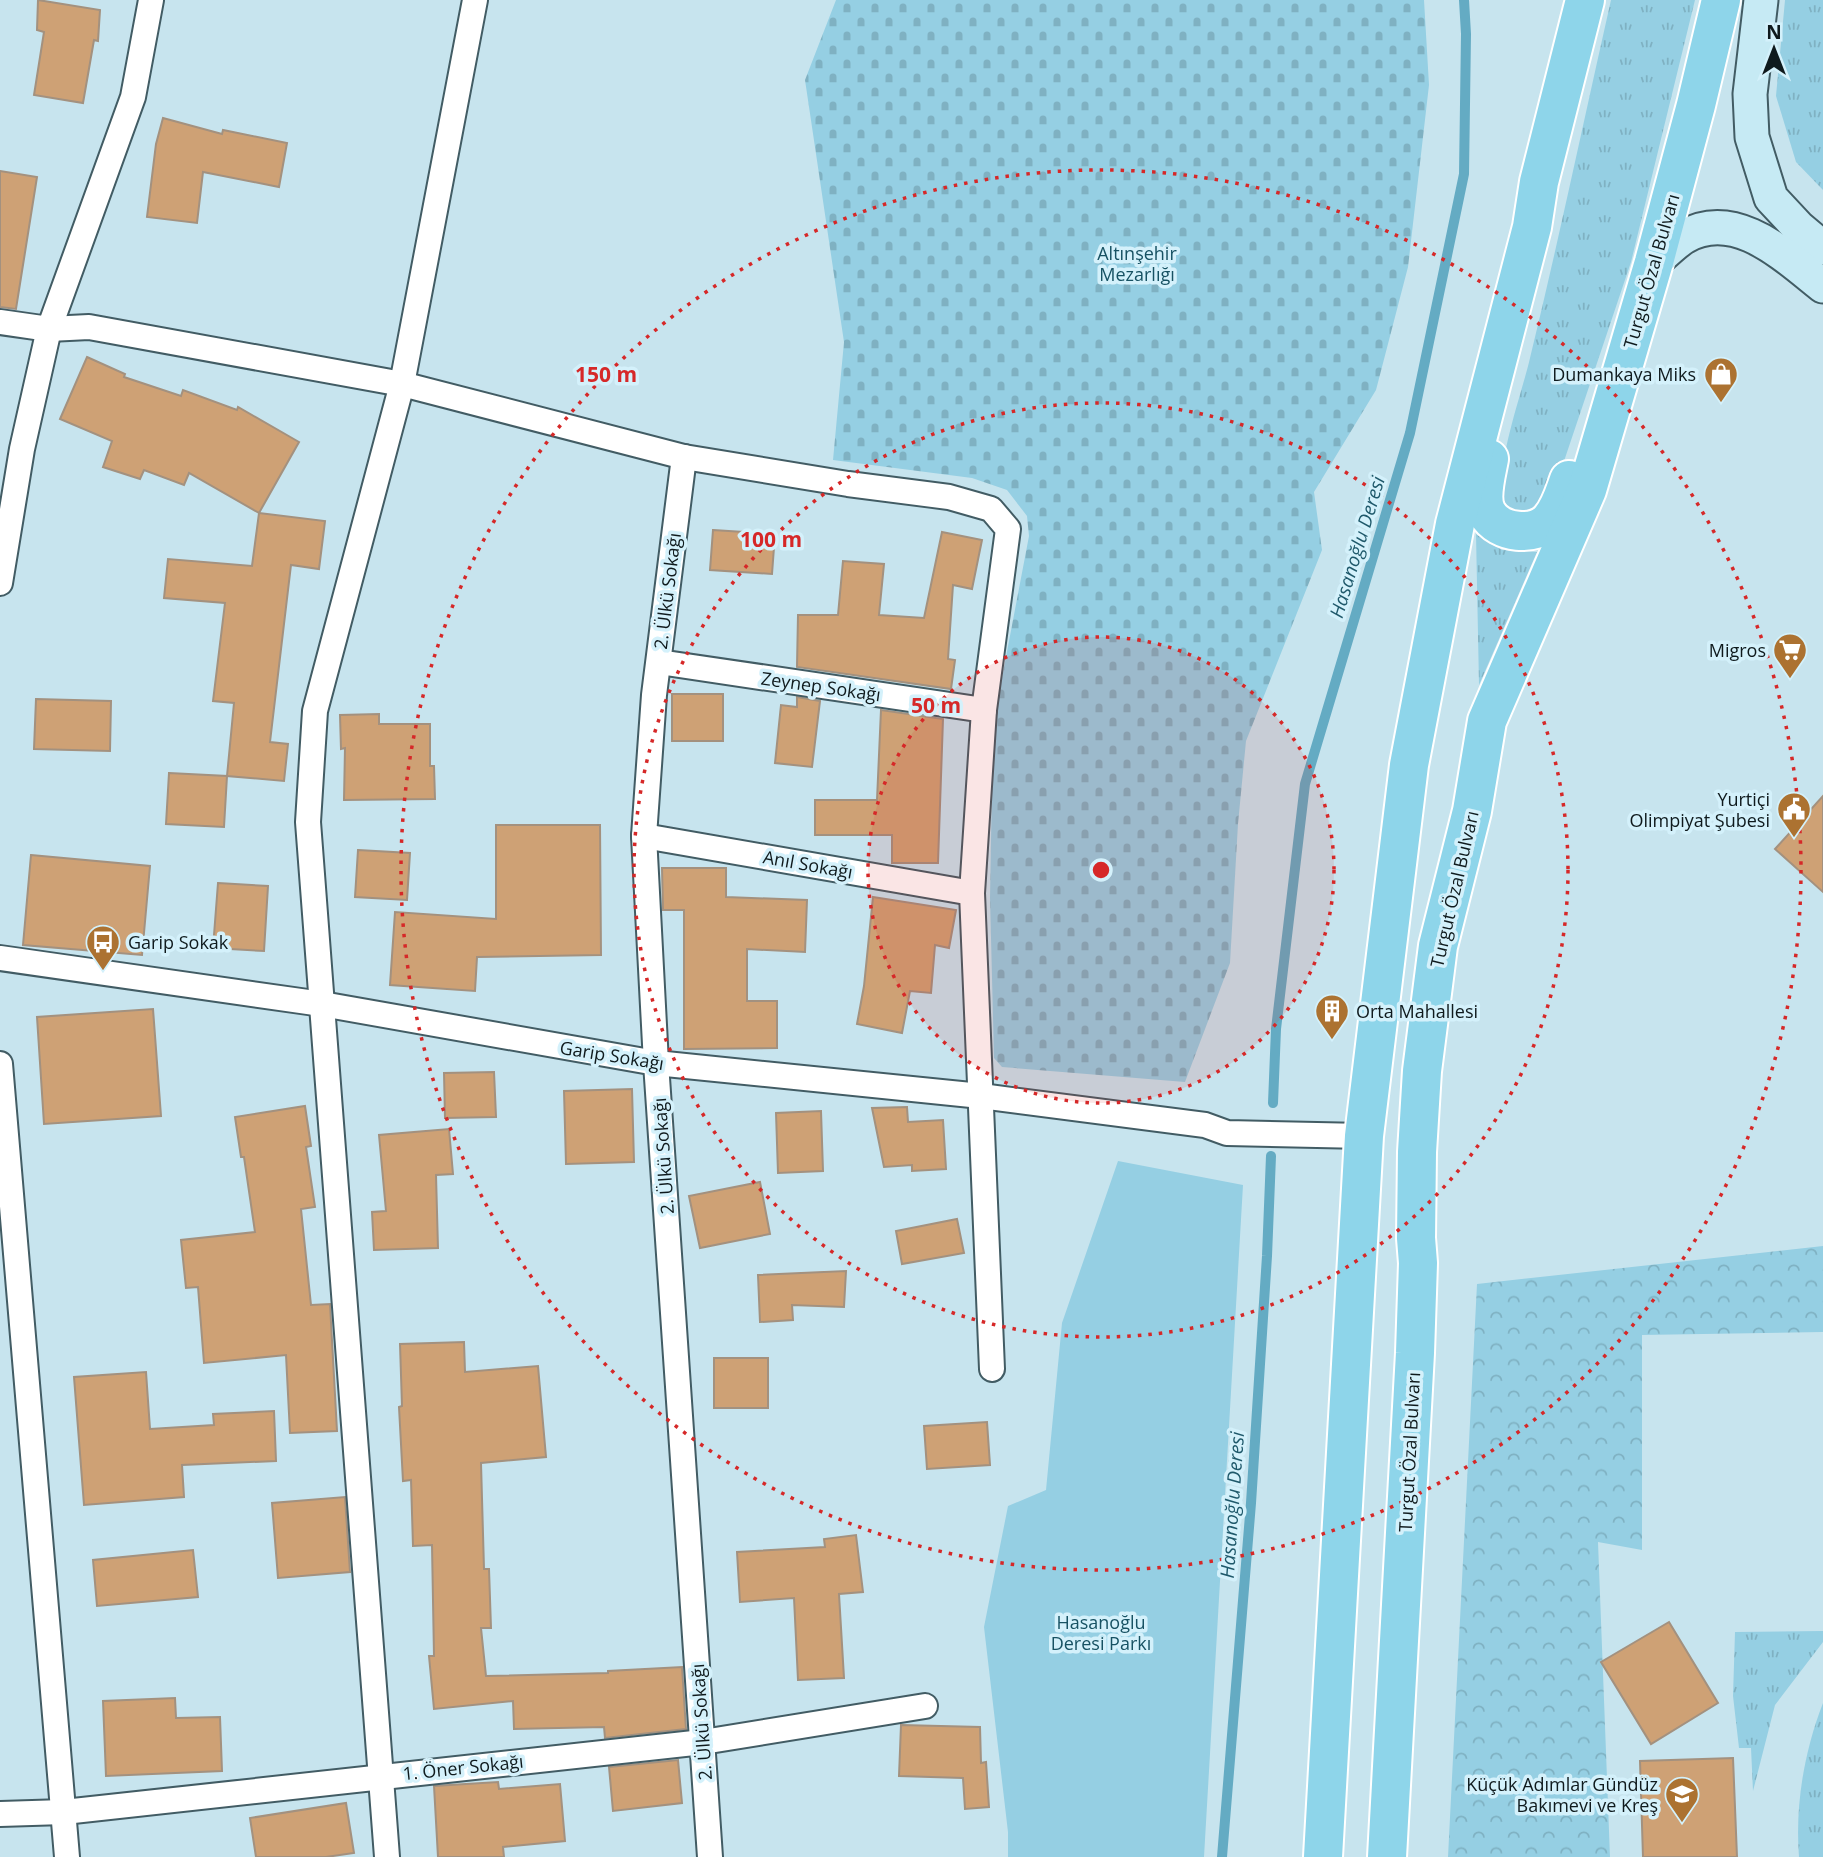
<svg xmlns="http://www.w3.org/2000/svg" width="1823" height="1857" font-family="'Open Sans',sans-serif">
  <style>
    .grass { fill: url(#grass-tufts) }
    .forest { fill: url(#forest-crowns) }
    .cemetery { fill: url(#cemetery-stones) }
    .park { fill: #95cfe3 }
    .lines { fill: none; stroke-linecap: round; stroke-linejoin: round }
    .stream { stroke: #64abc3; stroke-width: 10 }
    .building { fill: #cea175; stroke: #a3917f; stroke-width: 2 }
    .street-casing { stroke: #425c64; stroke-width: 28 }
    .secondary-casing { stroke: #425c64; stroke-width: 37 }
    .primary-casing { stroke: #fff; stroke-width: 42 }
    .street { stroke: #fff; stroke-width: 24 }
    .secondary { stroke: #c6eaf4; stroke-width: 33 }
    .primary { stroke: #8ed5ea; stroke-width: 38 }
    .ring { fill: none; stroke: #d62828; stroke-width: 3.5; stroke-dasharray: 3.5 7 }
    .labels { text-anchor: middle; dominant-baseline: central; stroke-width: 7; stroke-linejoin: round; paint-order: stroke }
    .park-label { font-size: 18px; fill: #175263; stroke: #d4f1fb }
    .street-label { font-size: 18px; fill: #0f1a1d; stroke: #d4f1fb }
    .poi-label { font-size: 18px; fill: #0f1a1d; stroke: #d4f1fb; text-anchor: end }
    .water-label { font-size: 19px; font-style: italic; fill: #1f596b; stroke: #d4f1fb }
    .centre { fill: #d62828; stroke: #d4f1fb; stroke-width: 3.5 }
    .ring-label { font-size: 21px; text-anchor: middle; font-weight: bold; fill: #d62828; stroke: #d4f1fb; stroke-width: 7; stroke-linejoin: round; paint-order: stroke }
  </style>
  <defs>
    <pattern id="grass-tufts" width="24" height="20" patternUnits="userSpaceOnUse" patternTransform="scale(1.75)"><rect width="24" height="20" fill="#95cfe3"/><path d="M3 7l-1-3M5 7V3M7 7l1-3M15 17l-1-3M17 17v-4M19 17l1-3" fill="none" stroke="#7fb1c2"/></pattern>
    <pattern id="forest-crowns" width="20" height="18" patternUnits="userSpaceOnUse" patternTransform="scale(1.75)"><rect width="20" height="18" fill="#95cfe3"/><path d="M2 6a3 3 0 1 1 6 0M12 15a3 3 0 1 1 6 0" fill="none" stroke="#7fb1c2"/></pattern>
    <pattern id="cemetery-stones" width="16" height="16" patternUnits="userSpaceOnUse" patternTransform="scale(1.75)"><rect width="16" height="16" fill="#95cfe3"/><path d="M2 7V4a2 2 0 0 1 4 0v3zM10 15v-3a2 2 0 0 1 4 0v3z" fill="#7fb1c2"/></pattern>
  </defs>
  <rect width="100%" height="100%" fill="#c7e4ee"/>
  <!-- grass -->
  <g class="grass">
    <path d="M1611,0h84l-64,262 -73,217 -25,39 -30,-10c-10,-37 18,-111 27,-150 29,-119 54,-239 81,-358z"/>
    <polygon points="1785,0 1823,0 1823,190 1796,162 1776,96"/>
    <polygon points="1476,534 1502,550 1537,552 1479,685"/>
    <polygon points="1823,1631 1823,1642 1775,1705 1753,1791 1751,1748 1739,1748 1733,1696 1735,1632"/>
    <path d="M1823,1703v154h-24c-4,-52 5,-105 24,-154z"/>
  </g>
  <!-- forest -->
  <polygon class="forest" points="1823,1246 1823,1332 1642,1335 1642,1550 1598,1542 1610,1857 1448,1857 1477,1284"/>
  <!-- cemetery -->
  <polygon class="cemetery" points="836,0 1424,0 1429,85 1408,267 1376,390 1314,492 1322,550 1246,741 1238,824 1230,963 1185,1082 1002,1067 994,1058 990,898 993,725 1029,536 1027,516 1007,490 972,478 833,460 844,342 805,80"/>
  <!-- park -->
  <polygon class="park" points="1118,1161 1243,1185 1204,1857 1008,1857 1008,1832 984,1627 1008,1506 1046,1490 1062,1323"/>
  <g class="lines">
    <!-- stream -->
    <g class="stream">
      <polyline points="1273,1103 1276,1029 1305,784 1410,433 1464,174 1466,34 1464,0"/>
      <polyline points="1222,1857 1251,1503 1267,1256 1271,1156"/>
    </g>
  </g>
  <!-- building -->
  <g class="building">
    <polygon points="38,0 100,10 98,41 94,40 83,103 34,95 44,32 37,30"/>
    <polygon points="163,118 222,134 223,130 287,143 279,187 203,172 197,223 147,217 156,144"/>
    <polygon points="0,171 37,177 16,309 0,307"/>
    <polygon points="87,357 125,374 124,377 181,396 183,390 237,410 238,407 299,442 259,513 189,473 184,485 144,470 140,479 103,467 112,441 60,419"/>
    <polygon points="259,513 325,521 319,569 291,565 270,742 288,744 284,781 227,776 234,703 213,701 225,603 164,598 168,559 252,566"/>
    <polygon points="713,530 775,534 772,574 710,570"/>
    <polygon points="942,532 982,540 972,589 953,585 948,659 955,660 951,689 797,667 798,615 838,615 843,561 884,564 879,615 924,618"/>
    <rect x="672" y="694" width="51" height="47"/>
    <polygon points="797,697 820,701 812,767 775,763 781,705 797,707"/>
    <polygon points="36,699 111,701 110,751 34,749"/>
    <polygon points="881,710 943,719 938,863 892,863 892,835 815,835 815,800 877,800"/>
    <polygon points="379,714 379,724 430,724 430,766 434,766 435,799 344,800 345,748 341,749 340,715"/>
    <polygon points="169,773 227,776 224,827 166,824"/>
    <polygon points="1823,796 1823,892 1775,849"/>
    <polygon points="496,825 600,825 601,955 477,957 475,991 390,985 395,912 496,919"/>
    <polygon points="358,850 410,853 407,900 355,897"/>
    <polygon points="31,855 150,866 142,955 23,945"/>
    <polygon points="662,868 726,868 726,897 807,900 805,952 747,949 747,1001 777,1001 777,1048 684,1049 684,910 663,910"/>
    <polygon points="218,883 268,886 264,951 213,948"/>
    <polygon points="873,897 956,910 949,948 935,945 931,993 910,991 902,1033 857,1024 864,986"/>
    <polygon points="153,1009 161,1116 44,1124 37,1017"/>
    <polygon points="494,1072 496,1117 445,1118 444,1073"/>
    <polygon points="632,1089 634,1162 566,1164 564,1091"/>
    <polygon points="305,1106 311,1146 306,1147 315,1207 301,1209 311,1305 330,1304 337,1431 290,1433 286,1355 204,1363 198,1287 186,1288 181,1240 255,1232 244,1157 241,1157 235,1117"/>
    <polygon points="907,1107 908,1122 943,1120 946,1169 912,1171 912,1165 884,1167 872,1108"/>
    <polygon points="821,1111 823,1171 778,1173 776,1113"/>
    <polygon points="449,1129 453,1174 436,1175 438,1248 374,1250 372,1212 386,1211 379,1135"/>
    <polygon points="760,1182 770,1234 700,1248 689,1196"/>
    <polygon points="957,1219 964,1253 902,1264 896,1231"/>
    <polygon points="846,1271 844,1307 792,1305 793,1320 760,1322 758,1275"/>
    <polygon points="464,1342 465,1372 538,1366 546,1457 481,1463 484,1569 489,1569 491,1628 481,1628 486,1676 608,1673 608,1671 682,1667 686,1729 605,1738 604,1727 514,1729 513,1701 434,1709 429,1656 434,1656 432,1545 413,1546 411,1480 403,1481 399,1407 402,1406 400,1344"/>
    <rect x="714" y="1358" width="54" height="50"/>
    <polygon points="146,1372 150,1429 214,1425 213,1414 274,1411 276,1461 182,1465 184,1497 84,1505 74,1377"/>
    <polygon points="987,1422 990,1465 927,1469 924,1426"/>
    <polygon points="345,1497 350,1572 278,1578 272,1503"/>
    <polygon points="856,1535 863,1592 839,1594 844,1678 798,1680 794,1598 740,1602 737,1552 825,1547 824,1539"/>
    <polygon points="193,1550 198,1597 97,1606 93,1560"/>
    <polygon points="1669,1622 1718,1703 1651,1744 1601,1662"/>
    <polygon points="175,1698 176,1718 220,1717 222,1771 106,1776 103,1701"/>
    <polygon points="901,1725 980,1727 981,1763 986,1762 989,1807 965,1809 963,1778 899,1776"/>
    <polygon points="1733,1758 1737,1857 1643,1857 1640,1761"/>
    <polygon points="678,1760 682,1803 613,1811 609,1767"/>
    <polygon points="498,1782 499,1789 560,1784 565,1841 503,1847 504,1857 438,1857 434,1786"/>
    <polygon points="346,1803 354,1853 326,1857 256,1857 250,1818"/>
  </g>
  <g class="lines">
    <!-- street casing -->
    <g class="street-casing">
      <g id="street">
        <polyline points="0,322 49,329 89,327 402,384 684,457 848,484 949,497 991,509 1008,529 984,710 972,893 992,1369"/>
        <polyline points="684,457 654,695 644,836 656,1063 710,1857"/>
        <polyline points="0,583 22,449 49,329 133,97 151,0"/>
        <polyline points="659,662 984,710"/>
        <polyline points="644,836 972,893"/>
        <polyline points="0,958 322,1004 656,1063 981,1096 1205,1125 1227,1133 1364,1136"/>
        <polyline points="0,1064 67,1857"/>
        <polyline points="0,1814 64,1812 703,1742 925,1706"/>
        <polyline points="387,1857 308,822 315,711 402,384 475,0"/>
      </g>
    </g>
    <!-- secondary casing -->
    <g class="secondary-casing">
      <g id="secondary">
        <polyline points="1761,0 1750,94 1752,137 1771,198 1799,228 1823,248"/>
        <path d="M1654,262c10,-8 19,-18 30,-25 51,-30 101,19 139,49"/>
      </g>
    </g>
    <!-- primary casing -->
    <g class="primary-casing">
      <g id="primary">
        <path d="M1489,459c-3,16 -10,40 -2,54 12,21 48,24 63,7 10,-11 14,-26 19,-40"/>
        <polyline points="1323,1857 1364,1136 1409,765 1455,524 1532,227 1539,182 1585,0"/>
        <polyline points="1387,1857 1415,1353 1418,1263 1416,1238 1417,1152 1422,1071 1438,946 1472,811 1487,721 1587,490 1654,262 1696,105 1721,0"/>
      </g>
    </g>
    <!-- street -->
    <use href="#street" class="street"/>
    <!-- secondary -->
    <use href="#secondary" class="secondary"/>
    <!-- primary -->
    <use href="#primary" class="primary"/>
  </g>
  <!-- distance rings -->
  <circle cx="1101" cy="870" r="233" fill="#d62828" fill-opacity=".12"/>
  <g class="ring">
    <circle cx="1101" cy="870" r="233"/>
    <circle cx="1101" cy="870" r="467"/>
    <circle cx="1101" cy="870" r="700"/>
  </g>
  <!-- icons -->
  <defs>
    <g id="shop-pin" transform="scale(1.75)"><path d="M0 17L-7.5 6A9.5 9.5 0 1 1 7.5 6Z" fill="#ac7231" stroke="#d4f1fb"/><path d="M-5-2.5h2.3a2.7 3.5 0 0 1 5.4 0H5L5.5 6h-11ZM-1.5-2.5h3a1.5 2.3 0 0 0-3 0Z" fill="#fff"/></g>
    <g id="supermarket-pin" transform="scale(1.75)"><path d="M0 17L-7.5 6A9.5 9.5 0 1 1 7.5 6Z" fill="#ac7231" stroke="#d4f1fb"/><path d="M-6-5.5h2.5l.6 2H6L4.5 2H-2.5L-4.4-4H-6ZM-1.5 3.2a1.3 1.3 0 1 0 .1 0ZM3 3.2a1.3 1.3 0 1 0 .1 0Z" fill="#fff"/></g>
    <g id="civic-pin" transform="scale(1.75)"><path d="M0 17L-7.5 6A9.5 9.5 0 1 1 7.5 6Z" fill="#ac7231" stroke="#d4f1fb"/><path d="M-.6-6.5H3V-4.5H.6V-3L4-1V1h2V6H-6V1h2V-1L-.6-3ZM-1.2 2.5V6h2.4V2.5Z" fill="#fff"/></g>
    <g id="bus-pin" transform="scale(1.75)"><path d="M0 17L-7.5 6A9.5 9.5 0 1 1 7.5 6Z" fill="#ac7231" stroke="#d4f1fb"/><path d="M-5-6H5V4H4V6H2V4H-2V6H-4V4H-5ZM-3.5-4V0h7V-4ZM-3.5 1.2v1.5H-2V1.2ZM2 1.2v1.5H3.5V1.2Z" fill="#fff"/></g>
    <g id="building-pin" transform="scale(1.75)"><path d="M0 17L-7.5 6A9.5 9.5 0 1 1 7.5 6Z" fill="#ac7231" stroke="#d4f1fb"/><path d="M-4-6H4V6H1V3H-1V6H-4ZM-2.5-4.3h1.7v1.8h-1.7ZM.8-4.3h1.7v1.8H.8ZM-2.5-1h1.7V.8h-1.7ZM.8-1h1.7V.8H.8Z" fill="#fff"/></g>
    <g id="school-pin" transform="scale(1.75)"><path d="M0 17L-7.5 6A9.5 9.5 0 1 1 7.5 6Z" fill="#ac7231" stroke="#d4f1fb"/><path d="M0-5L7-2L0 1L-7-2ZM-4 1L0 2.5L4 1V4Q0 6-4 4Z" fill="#fff"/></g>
  </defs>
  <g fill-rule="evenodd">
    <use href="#shop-pin" x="1721" y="374"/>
    <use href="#supermarket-pin" x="1790" y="650"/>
    <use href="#civic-pin" x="1794" y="809"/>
    <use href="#bus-pin" x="103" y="942"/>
    <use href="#building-pin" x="1332" y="1011"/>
    <use href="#school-pin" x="1682" y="1794"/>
  </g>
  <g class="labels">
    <!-- park labels -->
    <g class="park-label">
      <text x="1137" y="253">Altınşehir<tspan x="1137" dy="21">Mezarlığı</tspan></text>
      <text x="1101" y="1622">Hasanoğlu<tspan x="1101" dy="21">Deresi Parkı</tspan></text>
    </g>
    <!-- street labels -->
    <g class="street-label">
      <text transform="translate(1651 271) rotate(-74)">Turgut Özal Bulvarı</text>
      <text transform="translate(667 591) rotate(-83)">2. Ülkü Sokağı</text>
      <text transform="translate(821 686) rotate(8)">Zeynep Sokağı</text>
      <text transform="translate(808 864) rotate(10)">Anıl Sokağı</text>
      <text transform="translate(1454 889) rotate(-77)">Turgut Özal Bulvarı</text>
      <text transform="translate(612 1055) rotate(9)">Garip Sokağı</text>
      <text transform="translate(663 1156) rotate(-94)">2. Ülkü Sokağı</text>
      <text transform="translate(1409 1452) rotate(-87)">Turgut Özal Bulvarı</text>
      <text transform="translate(701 1722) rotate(-94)">2. Ülkü Sokağı</text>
      <text transform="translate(463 1767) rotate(-6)">1. Öner Sokağı</text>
    </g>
    <!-- poi labels -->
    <g class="poi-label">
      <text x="1696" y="374">Dumankaya Miks</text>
      <text x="1766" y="650">Migros</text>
      <text x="1770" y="799">Yurtiçi<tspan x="1770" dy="21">Olimpiyat Şubesi</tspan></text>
      <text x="128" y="942" text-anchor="start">Garip Sokak</text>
      <text x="1356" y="1011" text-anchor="start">Orta Mahallesi</text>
      <text x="1658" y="1784">Küçük Adımlar Gündüz<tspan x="1658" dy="21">Bakımevi ve Kreş</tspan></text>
    </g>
    <!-- water labels -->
    <g class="water-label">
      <text transform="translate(1357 547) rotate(-73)">Hasanoğlu Deresi</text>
      <text transform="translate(1232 1505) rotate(-86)">Hasanoğlu Deresi</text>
    </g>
  </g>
  <circle cx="1101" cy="870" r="10" class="centre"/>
  <g class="ring-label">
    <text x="606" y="382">150 m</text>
    <text x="771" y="547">100 m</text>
    <text x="936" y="713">50 m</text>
  </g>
  <!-- north arrow -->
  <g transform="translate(1774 49)" stroke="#d4f1fb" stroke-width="5" paint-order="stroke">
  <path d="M0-5L12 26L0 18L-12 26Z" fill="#0f1a1d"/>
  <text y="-10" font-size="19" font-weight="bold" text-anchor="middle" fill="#0f1a1d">N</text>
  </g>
</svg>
